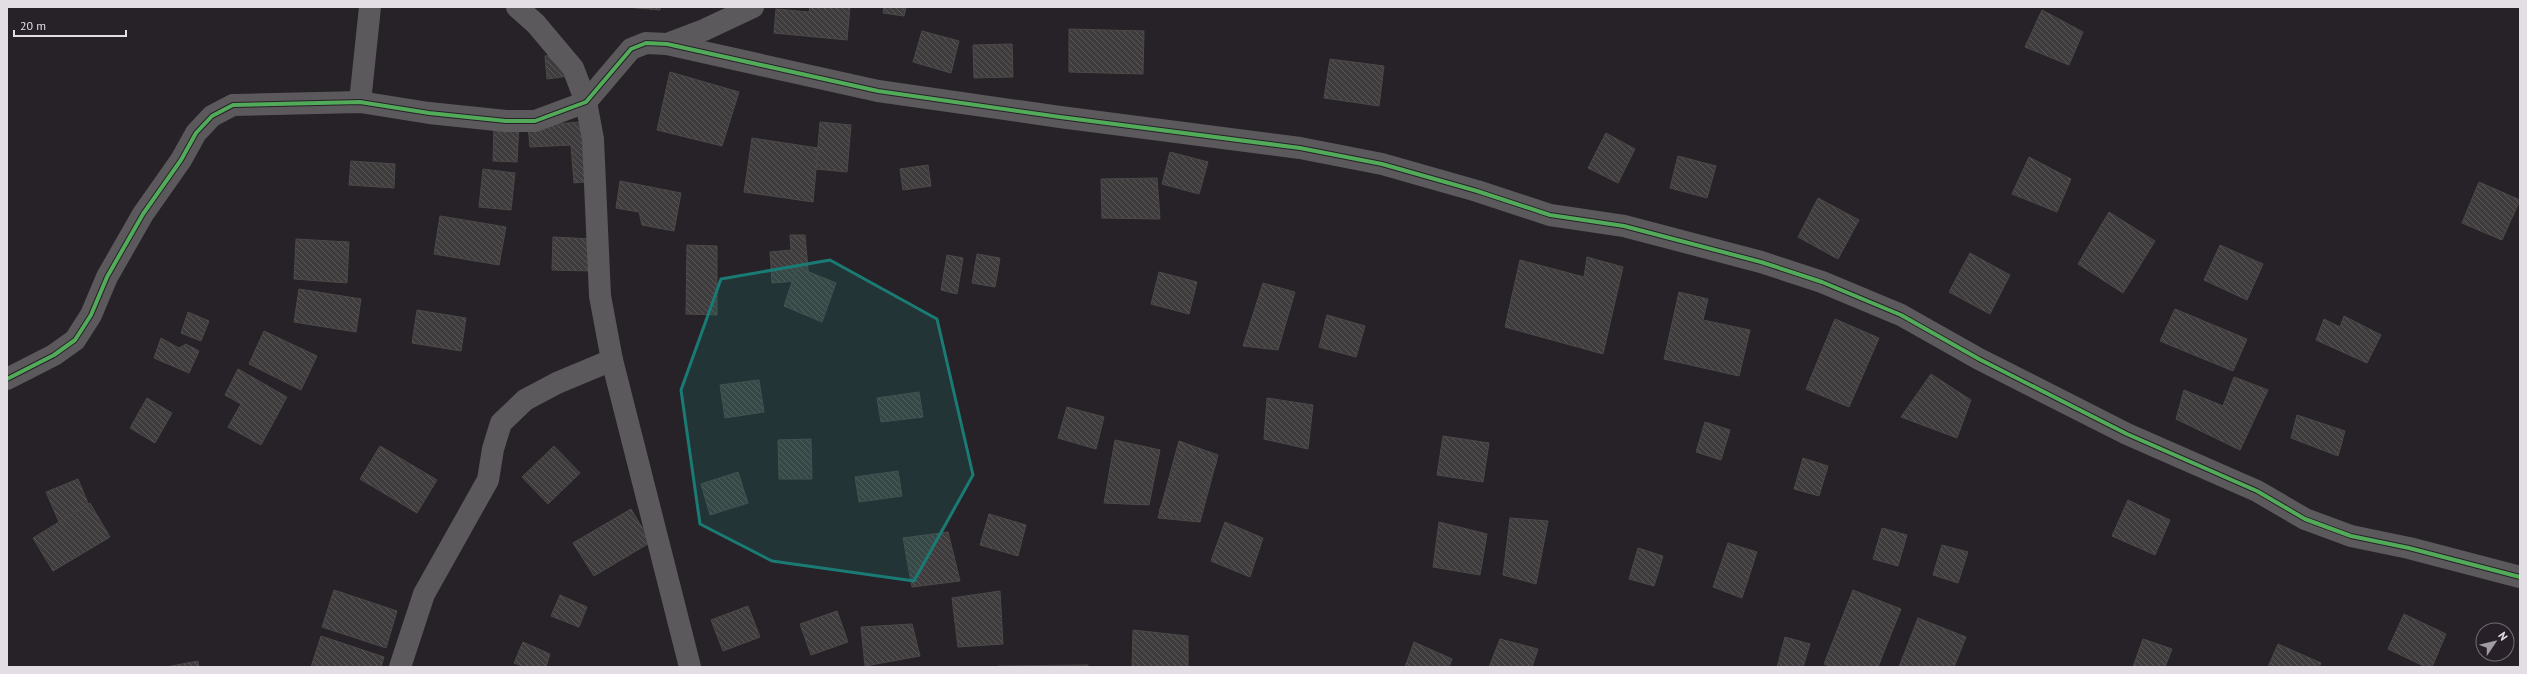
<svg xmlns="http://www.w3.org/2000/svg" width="2527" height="674" font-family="'PT Sans',sans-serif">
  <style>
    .building { fill: url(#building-back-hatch); stroke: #4b4848 }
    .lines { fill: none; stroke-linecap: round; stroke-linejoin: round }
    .minor { stroke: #5b595b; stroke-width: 22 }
    .cycleway-casing { stroke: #272029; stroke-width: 6 }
    .cycleway { stroke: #51ab58; stroke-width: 4 }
    .marked { fill: #1a7b74; fill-opacity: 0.2; stroke: #1a7b74; stroke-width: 3; stroke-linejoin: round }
  </style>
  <defs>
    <pattern id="building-back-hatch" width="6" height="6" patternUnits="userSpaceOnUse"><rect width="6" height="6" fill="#3f3c3d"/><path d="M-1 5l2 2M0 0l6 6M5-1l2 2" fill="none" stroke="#5b5859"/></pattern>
  </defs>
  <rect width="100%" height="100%" fill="#262227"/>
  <!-- building -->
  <g class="building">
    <polygon points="626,7 660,7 660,10"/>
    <polygon points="810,7 850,7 847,40 774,33 776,9 809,12"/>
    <polygon points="884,7 906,7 904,16 883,13"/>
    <polygon points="2042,10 2083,32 2069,65 2025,47"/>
    <polygon points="1069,29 1144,31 1143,74 1069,72"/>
    <polygon points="922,31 959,41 951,73 913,62"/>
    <polygon points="1012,44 1013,77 974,78 973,45"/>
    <polygon points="559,54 569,76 547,79 545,56"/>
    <polygon points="1330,59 1384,66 1379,106 1324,98"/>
    <polygon points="670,72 739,92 722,146 657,130"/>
    <polygon points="581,122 585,182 574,183 571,145 530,147 528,126"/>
    <polygon points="820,122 851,125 847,172 816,169"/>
    <polygon points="494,124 519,125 517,162 493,161"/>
    <polygon points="1606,133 1635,149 1618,183 1588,168"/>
    <polygon points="752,138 818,148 813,202 744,192"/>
    <polygon points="1170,152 1208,162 1199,194 1162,184"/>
    <polygon points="1678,156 1716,166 1707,198 1670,188"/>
    <polygon points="2029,157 2071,179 2057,212 2012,194"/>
    <polygon points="351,161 395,164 394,188 349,185"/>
    <polygon points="928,165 931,186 903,190 900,169"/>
    <polygon points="483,169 515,173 511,210 479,207"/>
    <polygon points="1157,178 1160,219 1102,218 1101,179"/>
    <polygon points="620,181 681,193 674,231 642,225 639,212 616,208"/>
    <polygon points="2479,182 2520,200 2502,240 2462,223"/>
    <polygon points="1818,198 1859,220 1838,259 1798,237"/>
    <polygon points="2109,212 2155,241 2123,293 2078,264"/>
    <polygon points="440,216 506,227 499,265 434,254"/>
    <polygon points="790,235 805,235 809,280 772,283 770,252 791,250"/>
    <polygon points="553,237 592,239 591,271 552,270"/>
    <polygon points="296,239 349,242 347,283 294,279"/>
    <polygon points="687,245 717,246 717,315 686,314"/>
    <polygon points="2220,245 2263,264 2247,300 2204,280"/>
    <polygon points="1970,253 2010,275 1990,314 1949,292"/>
    <polygon points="977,254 1000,258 995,287 972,283"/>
    <polygon points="947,255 963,258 957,294 941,290"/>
    <polygon points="1587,257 1623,267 1603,354 1505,327 1520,260 1584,277"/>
    <polygon points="797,267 836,283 822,322 784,306"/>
    <polygon points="1159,272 1197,282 1189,314 1151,304"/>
    <polygon points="1263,283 1295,292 1278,350 1243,346"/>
    <polygon points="299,289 361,299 356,332 294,322"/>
    <polygon points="1679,292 1708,299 1703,320 1750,330 1739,376 1664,359"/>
    <polygon points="2175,309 2247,339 2233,371 2160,341"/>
    <polygon points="417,310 466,318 461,351 412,343"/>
    <polygon points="188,312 209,321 201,341 181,333"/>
    <polygon points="1327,315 1365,326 1356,357 1319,347"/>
    <polygon points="2344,316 2381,335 2367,363 2316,340 2324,319 2340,327"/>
    <polygon points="1835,319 1879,338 1849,407 1806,389"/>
    <polygon points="264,331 317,356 301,390 249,364"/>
    <polygon points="161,338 179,348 186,344 199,351 189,373 154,358"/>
    <polygon points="238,369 287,397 261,445 228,427 241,404 225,395"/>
    <polygon points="1931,374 1971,400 1957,438 1901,417"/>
    <polygon points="2234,377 2268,390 2240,450 2176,419 2184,390 2223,406"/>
    <polygon points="759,380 764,412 725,418 720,385"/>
    <polygon points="919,392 923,417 881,422 877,398"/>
    <polygon points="147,398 172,413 155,443 130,428"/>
    <polygon points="1267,398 1313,405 1308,449 1264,439"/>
    <polygon points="1067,407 1104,417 1096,449 1058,438"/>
    <polygon points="2297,415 2345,431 2338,456 2291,438"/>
    <polygon points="1705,422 1730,430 1721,460 1696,452"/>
    <polygon points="1443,436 1489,443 1483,482 1437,475"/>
    <polygon points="811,439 812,479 779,479 778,440"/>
    <polygon points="1115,440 1160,450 1149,505 1104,503"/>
    <polygon points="1179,441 1218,455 1200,522 1158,518"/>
    <polygon points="380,446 437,480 417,513 360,479"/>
    <polygon points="554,446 580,473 548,504 522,477"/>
    <polygon points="1185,449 1217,461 1194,518 1159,511"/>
    <polygon points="1803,458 1828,466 1819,496 1794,489"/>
    <polygon points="898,471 902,496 859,502 855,477"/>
    <polygon points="738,472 748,503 710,515 701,484"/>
    <polygon points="78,479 90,508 59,522 46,492"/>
    <polygon points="2128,500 2170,520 2155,555 2112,536"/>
    <polygon points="90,503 110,537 53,571 33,538"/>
    <polygon points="631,509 651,542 594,576 573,543"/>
    <polygon points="989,514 1026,525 1018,556 980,545"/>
    <polygon points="1510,518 1548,521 1536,584 1503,575"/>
    <polygon points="1225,522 1263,538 1250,577 1211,561"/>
    <polygon points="1439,522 1487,534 1480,575 1433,567"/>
    <polygon points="1882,528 1907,535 1898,566 1873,559"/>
    <polygon points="948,532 960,581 912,587 903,538"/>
    <polygon points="1728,543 1757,552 1742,598 1713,587"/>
    <polygon points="1942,545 1968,552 1958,583 1933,575"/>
    <polygon points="1638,548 1663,556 1654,586 1629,579"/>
    <polygon points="334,590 397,611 386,648 322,627"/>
    <polygon points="1853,590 1901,609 1878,667 1832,667 1824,664"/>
    <polygon points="1000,591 1003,644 958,647 952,598"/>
    <polygon points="560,595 587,607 579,627 551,616"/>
    <polygon points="748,606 760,637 723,651 711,620"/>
    <polygon points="837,611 848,642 811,655 800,624"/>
    <polygon points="2404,614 2446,634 2432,667 2426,667 2388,649"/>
    <polygon points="1918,618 1966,637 1954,667 1899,667"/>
    <polygon points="912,624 920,656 865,666 861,627"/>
    <polygon points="1133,630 1188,636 1188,667 1132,667"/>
    <polygon points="321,636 384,657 381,667 311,667"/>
    <polygon points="1785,637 1810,644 1803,667 1777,667"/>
    <polygon points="1500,639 1538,649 1532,667 1489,667"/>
    <polygon points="2143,639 2172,649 2165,667 2133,667"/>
    <polygon points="523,642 550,654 546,667 524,667 514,663"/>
    <polygon points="1414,642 1452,659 1449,667 1405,667"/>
    <polygon points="2278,644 2321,663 2319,667 2268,667"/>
    <polygon points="198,661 199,667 166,667"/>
    <polygon points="1088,665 1088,667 998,667 998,666"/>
  </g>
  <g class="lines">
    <!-- minor -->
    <g class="minor">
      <polyline points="517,7 536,24 573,68 586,102 593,139 600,296 612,360 690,667"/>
      <polyline points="667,44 704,30 753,7"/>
      <polyline points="360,102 370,7"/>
      <polyline points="7,379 54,355 75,340 91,315 107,277 143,214 181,160 196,133 212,116 233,105 360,102 429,113 506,121 535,121 586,102 631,49 646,43 667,44 878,91 1060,117 1300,148 1382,164 1477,191 1550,215 1624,226 1761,262 1822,282 1901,315 1979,359 2127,434 2257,491 2305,519 2351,536 2409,548 2520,577"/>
      <polyline points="400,667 424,594 488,480 493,449 501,423 525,400 557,383 612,360"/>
    </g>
    <!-- cycleway casing -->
    <g class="cycleway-casing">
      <polyline id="cycleway" points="7,379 54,355 75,340 91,315 107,277 143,214 181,160 196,133 212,116 233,105 360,102 429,113 506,121 535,121 586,102 631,49 646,43 667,44 878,91 1060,117 1300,148 1382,164 1477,191 1550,215 1624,226 1761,262 1822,282 1901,315 1979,359 2127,434 2257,491 2305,519 2351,536 2409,548 2520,577"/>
    </g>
    <!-- cycleway -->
    <use href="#cycleway" class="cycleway"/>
  </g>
  <!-- marked area -->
  <path class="marked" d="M830,260l107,59 36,156 -59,106 -142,-20 -72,-37 -19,-134 40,-111z"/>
  <!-- border -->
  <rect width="2527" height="674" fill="none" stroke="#e3dee4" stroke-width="16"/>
  <!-- north arrow -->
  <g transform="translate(2495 642) rotate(55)"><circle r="19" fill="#272029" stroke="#726c74"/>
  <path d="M0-3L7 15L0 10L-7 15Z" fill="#a19ca2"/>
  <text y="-6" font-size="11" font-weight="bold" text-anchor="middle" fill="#e3dee4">N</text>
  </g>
  <!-- scale -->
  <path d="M14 30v6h112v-6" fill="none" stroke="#e3dee4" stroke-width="2"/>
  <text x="20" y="30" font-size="12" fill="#e3dee4" stroke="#272029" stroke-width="3" paint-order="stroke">20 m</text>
</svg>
